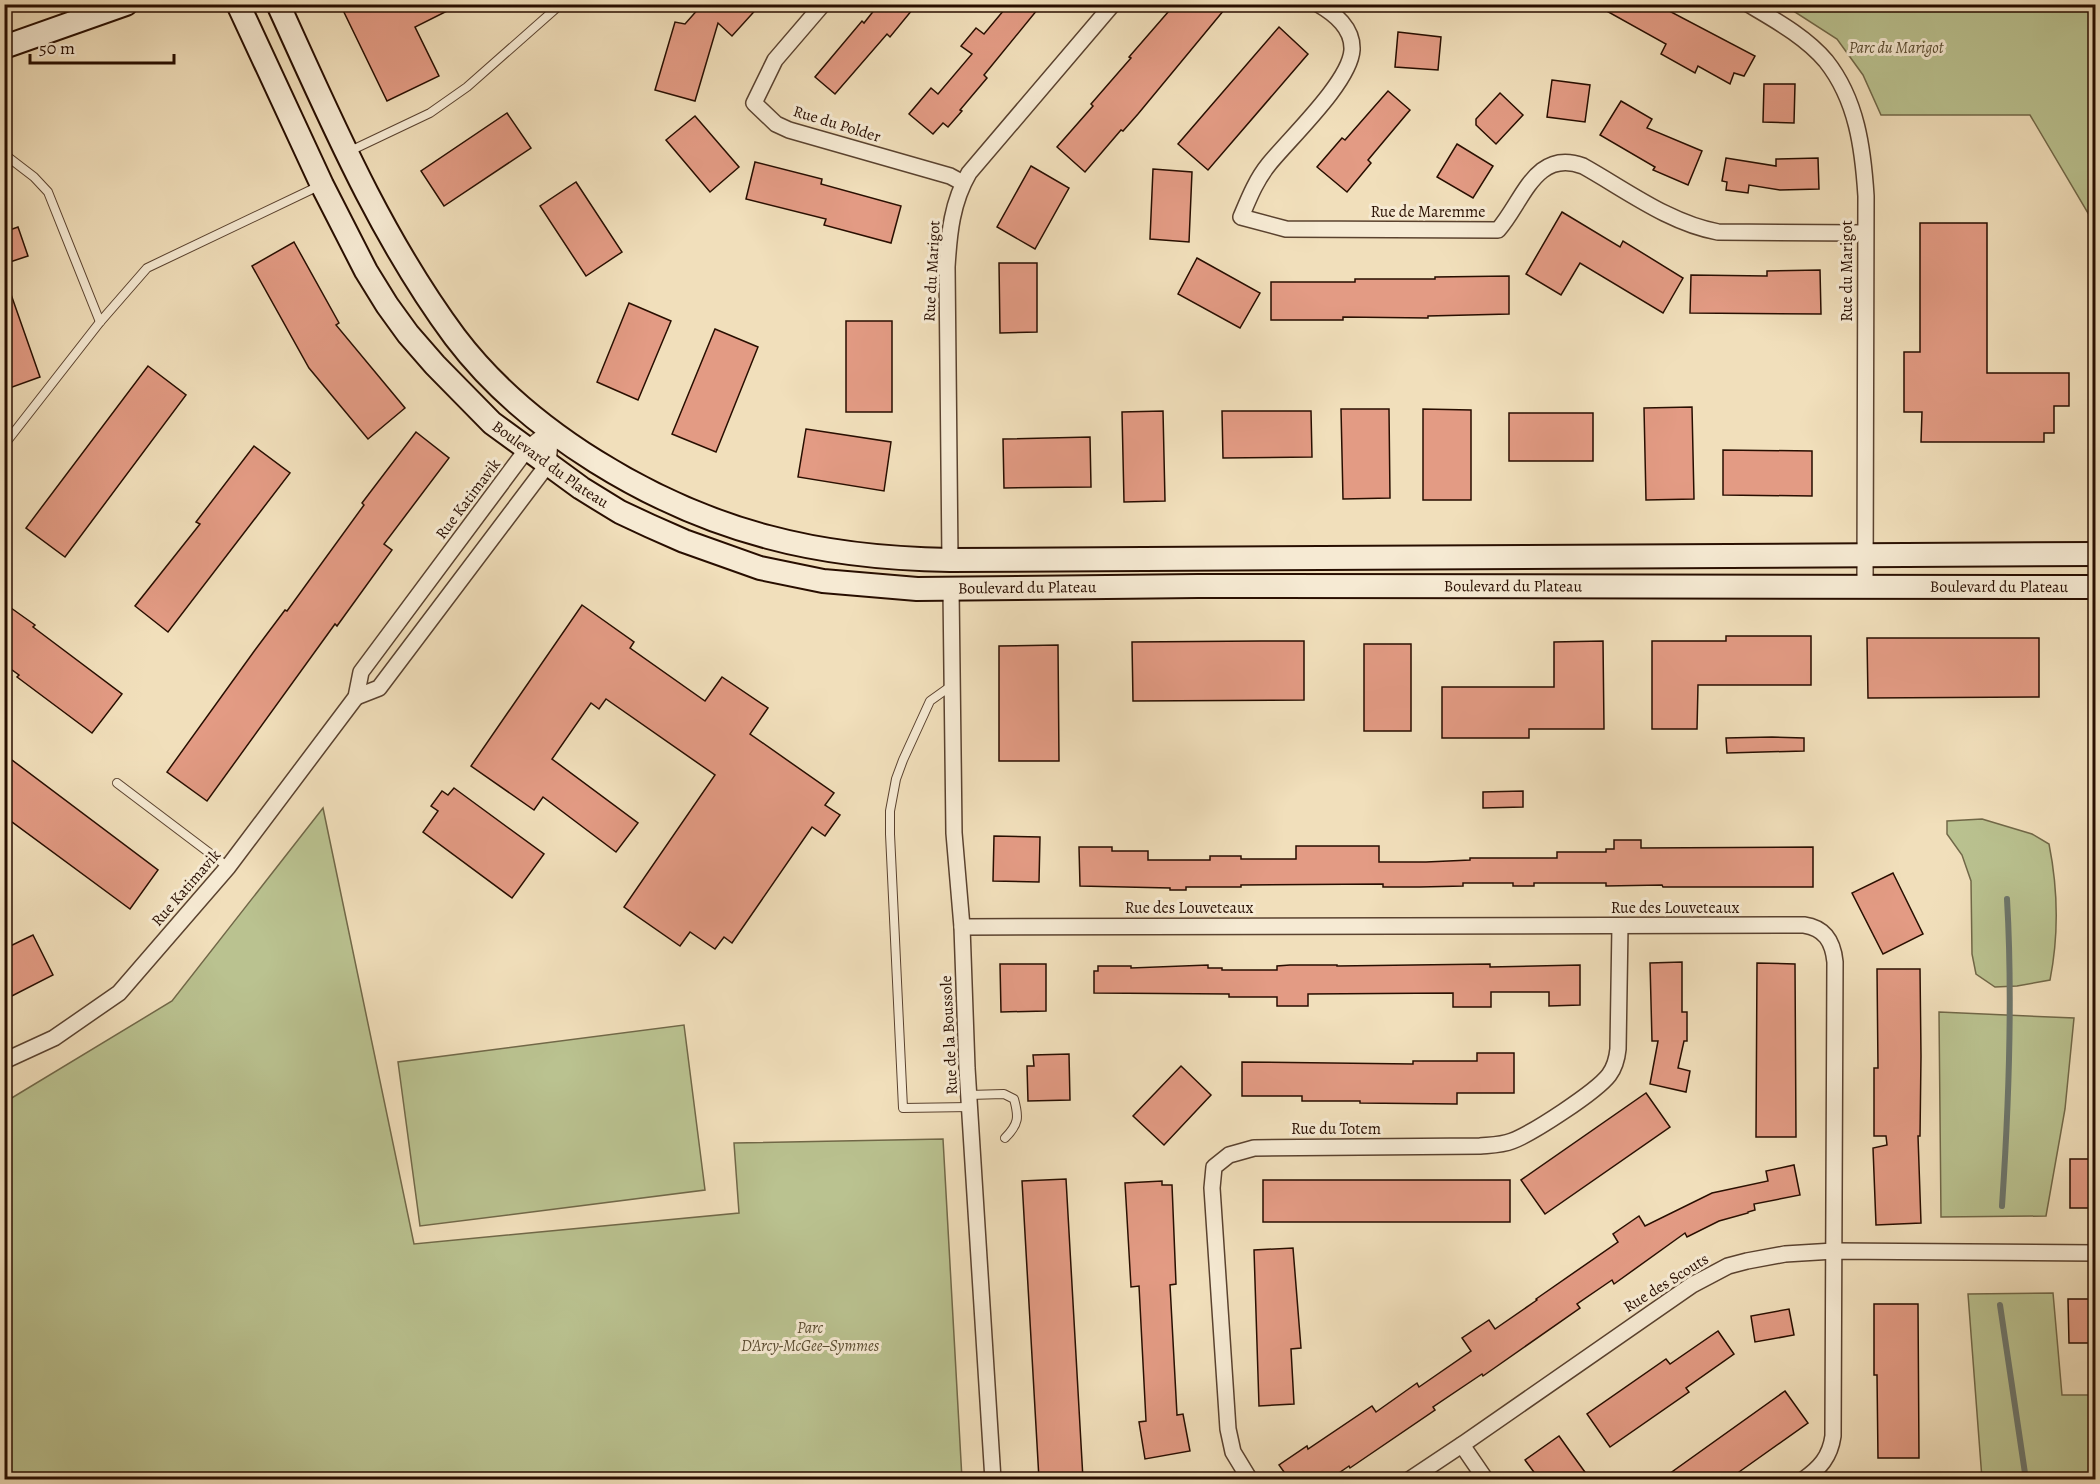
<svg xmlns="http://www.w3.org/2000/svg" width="2100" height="1484" font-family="Alegreya,serif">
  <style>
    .green { fill: #bac290; stroke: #716848; stroke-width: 1.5 }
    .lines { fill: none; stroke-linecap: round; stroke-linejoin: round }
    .stream { stroke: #6d766c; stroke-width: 6 }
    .building { fill: #e39b84; stroke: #280e00; stroke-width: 1.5 }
    .service-casing { stroke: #5a422f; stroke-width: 10 }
    .minor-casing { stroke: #5a422f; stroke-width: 18 }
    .secondary-casing { stroke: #280e00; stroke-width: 26 }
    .service { stroke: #f6ead3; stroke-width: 8 }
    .minor { stroke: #f6ead3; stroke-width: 15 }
    .secondary { stroke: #f6ead3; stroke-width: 22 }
    .labels { text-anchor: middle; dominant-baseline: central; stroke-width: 6; stroke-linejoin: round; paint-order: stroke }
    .park-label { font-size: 16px; font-style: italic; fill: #5b4d32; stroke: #f6ead3 }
    .street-label { font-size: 16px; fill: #280e00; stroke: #f6ead3 }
  </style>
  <rect width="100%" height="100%" fill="#f1dfbb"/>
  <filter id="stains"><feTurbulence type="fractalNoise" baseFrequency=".00333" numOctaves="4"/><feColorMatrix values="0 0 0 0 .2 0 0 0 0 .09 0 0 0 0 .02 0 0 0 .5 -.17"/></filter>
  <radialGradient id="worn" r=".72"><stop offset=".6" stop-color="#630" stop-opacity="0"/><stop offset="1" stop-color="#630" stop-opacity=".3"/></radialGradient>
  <!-- green -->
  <g class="green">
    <polygon points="1784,5 2095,5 2095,225 2030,115 1881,115 1863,75 1837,39"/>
    <polygon points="323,808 414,1244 739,1213 734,1143 943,1139 962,1479 5,1479 5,1102 172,1001"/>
    <path d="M1982,819l50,15 17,10c9,45 10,90 1,136l-33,6 -22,1 -19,-13 -4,-20 -1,-73 -9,-26 -15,-21v-13z"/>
    <polygon points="1939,1012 2074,1018 2065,1109 2046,1216 1941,1217"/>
    <polygon points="684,1025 705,1190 420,1226 398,1062"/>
    <polygon points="2053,1293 2062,1395 2095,1395 2095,1479 1982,1479 1968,1294"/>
  </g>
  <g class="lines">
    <!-- stream -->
    <g class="stream">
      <path d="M2002,1206c7,-103 11,-205 5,-307"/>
      <polyline points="2000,1305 2026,1480"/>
    </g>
  </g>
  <!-- building -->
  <g class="building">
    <polygon points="340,4 461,4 415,27 439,76 387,101"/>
    <polygon points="697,4 761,4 732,36 718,23 695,101 655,90 675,22 685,24 700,7"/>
    <polygon points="879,4 917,4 890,37 887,34 835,94 815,77 862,21 864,23"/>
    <polygon points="1009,4 1042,4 984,75 987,78 960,110 962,111 948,127 943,123 933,134 909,114 931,88 938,94 972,54 961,46 976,28 984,34"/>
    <polygon points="1175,4 1229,4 1138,114 1123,131 1121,130 1085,172 1057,147 1093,106 1091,104 1131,58 1129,57"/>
    <polygon points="1594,4 1656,4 1755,56 1744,76 1734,73 1730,84 1698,66 1695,73 1661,54 1666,44"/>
    <polygon points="1279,27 1308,54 1208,170 1178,144"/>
    <polygon points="1398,32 1441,37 1438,70 1395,67"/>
    <polygon points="1552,80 1590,85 1585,122 1547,117"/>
    <polygon points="1764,84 1795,84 1794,123 1763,122"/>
    <polygon points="1388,91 1410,110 1368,160 1371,163 1347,192 1317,167 1342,138 1345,140"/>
    <polygon points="1500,93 1523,115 1496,144 1476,125 1476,119"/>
    <polygon points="1621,101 1652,119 1647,128 1702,151 1688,185 1653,170 1655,167 1600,135"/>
    <polygon points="507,113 531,148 444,206 421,171"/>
    <polygon points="695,116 739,167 710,192 666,140"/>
    <polygon points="1457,144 1493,166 1473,198 1437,177"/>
    <polygon points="1726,158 1776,166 1776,159 1818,158 1819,189 1780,190 1749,185 1748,193 1726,190 1727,182 1722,181"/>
    <polygon points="755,162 822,179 821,184 901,206 891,243 824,225 826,219 746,199"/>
    <polygon points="1031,166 1069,188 1035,249 997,227"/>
    <polygon points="1153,169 1192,172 1189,242 1150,239"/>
    <polygon points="576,182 622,252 586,276 540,206"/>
    <polygon points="1562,212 1620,247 1623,241 1683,278 1663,313 1580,263 1561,295 1526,274"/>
    <polygon points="1920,223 1987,223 1987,373 2069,373 2069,406 2054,406 2054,433 2044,433 2044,442 1921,442 1922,412 1904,412 1904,352 1920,352"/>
    <polygon points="18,227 28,256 4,264 4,232"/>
    <polygon points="294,242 339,323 336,325 405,408 368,439 309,368 252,266"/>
    <polygon points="1197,258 1260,293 1240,328 1178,294"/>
    <polygon points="999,263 1037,263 1037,332 1000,333"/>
    <polygon points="1820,270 1821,314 1690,313 1691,275 1767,276 1767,271"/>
    <polygon points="1509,276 1509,314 1428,316 1428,318 1343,317 1343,320 1271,320 1271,282 1355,282 1355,279 1435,279 1435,277"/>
    <polygon points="4,283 7,283 40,377 4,390"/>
    <polygon points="629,303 671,321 638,400 597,382"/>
    <rect x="846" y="321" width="46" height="91"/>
    <polygon points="715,329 758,347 716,452 672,434"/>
    <polygon points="148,366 186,395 65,557 26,528"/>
    <polygon points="1692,407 1694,499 1646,500 1644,408"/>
    <polygon points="1341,409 1389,409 1390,498 1343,499"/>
    <polygon points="1423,409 1471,410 1471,500 1423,500"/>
    <polygon points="1163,411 1165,501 1124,502 1122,412"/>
    <polygon points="1222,411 1311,411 1312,457 1223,458"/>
    <rect x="1509" y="413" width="84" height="48"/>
    <polygon points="806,429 891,442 884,491 798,477"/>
    <polygon points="416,432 449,458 384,544 392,550 337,626 335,624 207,801 167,772 255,650 285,610 287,611 364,505 362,503"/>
    <polygon points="1090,437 1091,487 1004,488 1003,439"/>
    <polygon points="254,446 290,473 168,632 135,606 200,524 196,522"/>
    <polygon points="1723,450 1812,451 1812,496 1723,495"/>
    <polygon points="4,603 35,625 33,627 122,694 92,733 17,677 19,675 4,664"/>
    <polygon points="582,605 634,642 630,648 705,701 722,677 768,708 750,734 834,793 825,805 840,815 825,836 812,827 732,943 724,937 715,949 690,932 680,946 624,907 715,775 606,699 599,709 591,703 552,759 638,823 616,852 543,797 534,810 471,766"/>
    <polygon points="1726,636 1811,636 1811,685 1698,685 1697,729 1652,729 1652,641 1726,641"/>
    <polygon points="1867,638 2039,638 2039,697 1868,698"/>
    <polygon points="1261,641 1304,641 1304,700 1133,701 1132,642"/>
    <polygon points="1603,641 1604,729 1529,729 1529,738 1442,738 1442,687 1554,687 1554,642"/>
    <rect x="1364" y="644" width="47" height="87"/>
    <polygon points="1058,645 1059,761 999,761 999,646"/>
    <polygon points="1772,737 1804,738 1804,751 1727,753 1726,738"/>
    <polygon points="4,754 158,870 130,909 4,816"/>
    <polygon points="454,788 544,854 512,898 423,832 438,811 431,806 442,791 448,795"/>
    <polygon points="1523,791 1523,807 1483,808 1483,792"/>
    <polygon points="994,836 1040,837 1039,882 993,881"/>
    <polygon points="1614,840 1641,840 1641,848 1813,847 1813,887 1663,887 1662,885 1606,886 1606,883 1534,883 1534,886 1513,886 1513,883 1463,883 1463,886 1420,887 1383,887 1383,884 1241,885 1241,887 1186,887 1186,890 1170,890 1170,888 1080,886 1079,847 1112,847 1112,851 1148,851 1148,860 1210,860 1210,856 1241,856 1241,859 1296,859 1296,846 1379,846 1379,862 1426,862 1470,860 1470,858 1557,858 1557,852 1606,852 1606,849 1614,849"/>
    <polygon points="1893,873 1923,934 1883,954 1852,893"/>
    <polygon points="33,935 53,975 4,1000 4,949"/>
    <polygon points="1682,962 1682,1012 1687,1012 1687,1041 1684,1041 1678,1068 1690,1071 1686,1092 1650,1084 1658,1041 1652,1041 1650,963"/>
    <polygon points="1757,963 1795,964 1796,1137 1756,1137"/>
    <polygon points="1000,964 1046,964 1046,1011 1001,1012"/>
    <polygon points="1490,964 1490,967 1580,965 1580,1005 1549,1006 1549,992 1491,992 1491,1007 1453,1007 1453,993 1308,994 1308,1006 1277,1006 1277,997 1229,997 1229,994 1094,993 1094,971 1098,971 1098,966 1131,966 1131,968 1208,965 1208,968 1222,968 1222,970 1277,970 1277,966 1290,965 1337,965 1337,966"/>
    <polygon points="1877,969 1920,969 1921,1056 1920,1136 1918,1136 1921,1223 1876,1225 1873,1148 1887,1145 1886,1136 1874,1136 1874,1068 1878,1068"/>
    <polygon points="1477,1053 1514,1053 1514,1093 1457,1093 1457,1104 1360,1103 1360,1101 1302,1101 1302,1096 1242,1096 1242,1062 1413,1064 1413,1061 1477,1061"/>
    <polygon points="1069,1054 1070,1100 1028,1101 1027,1066 1034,1066 1033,1055"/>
    <polygon points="1181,1066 1211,1095 1164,1145 1133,1116"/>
    <polygon points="1646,1093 1670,1127 1545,1214 1521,1180"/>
    <rect x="2070" y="1159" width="26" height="49"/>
    <polygon points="1794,1165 1800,1195 1754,1204 1755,1210 1748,1212 1748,1213 1719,1221 1687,1237 1685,1233 1614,1284 1612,1280 1577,1304 1580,1308 1483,1376 1482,1374 1433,1407 1435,1410 1350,1468 1349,1466 1330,1479 1289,1479 1279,1465 1307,1446 1308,1449 1372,1406 1376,1412 1417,1383 1419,1387 1471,1351 1462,1338 1489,1320 1495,1329 1537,1300 1536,1299 1618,1242 1613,1234 1639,1216 1645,1226 1712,1193 1768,1181 1766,1171"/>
    <polygon points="1066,1179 1083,1479 1039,1479 1022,1181"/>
    <rect x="1263" y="1180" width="247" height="42"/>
    <polygon points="1162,1181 1162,1185 1172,1185 1176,1284 1170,1285 1177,1415 1183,1414 1190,1451 1145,1459 1139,1422 1146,1421 1139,1286 1131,1287 1125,1183"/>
    <polygon points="1293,1248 1301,1348 1291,1349 1294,1404 1259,1406 1254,1250"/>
    <polygon points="2068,1299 2096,1299 2096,1343 2069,1343"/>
    <polygon points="1874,1304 1918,1304 1919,1458 1878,1458 1877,1375 1874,1375"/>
    <polygon points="1789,1309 1794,1335 1755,1342 1751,1316"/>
    <polygon points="1718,1331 1734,1354 1686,1388 1689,1392 1610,1447 1587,1414 1666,1359 1670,1364"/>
    <polygon points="1785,1391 1808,1423 1739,1472 1740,1473 1732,1479 1662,1479"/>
    <polygon points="1559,1436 1569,1450 1590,1479 1539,1479 1525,1460"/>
  </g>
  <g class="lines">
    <!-- service casing -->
    <g class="service-casing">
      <g id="service">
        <polyline points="350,151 430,113 467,87 561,4"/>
        <polyline points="4,154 34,177 48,192 100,322"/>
        <polyline points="4,445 100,322 147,268 321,185"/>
        <polyline points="951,686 930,701 903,760 896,779 890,811 890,834 903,1108 970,1107"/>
        <polyline points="117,783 228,867"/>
        <path d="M969,1095l35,-1 10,5c5,18 5,25 -9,39"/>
      </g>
    </g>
    <!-- minor casing -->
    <g class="minor-casing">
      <g id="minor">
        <polyline points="823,4 775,60 754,103 776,124 789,130 950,176 963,183"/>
        <path d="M1318,4c17,10 35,24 34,46 -2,32 -62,88 -83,114 -13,16 -20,34 -28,53l45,12 212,1c25,-28 37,-82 85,-64 43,24 86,57 135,66l147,1"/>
        <path d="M1748,4c27,16 58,33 78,57 31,39 37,88 40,135l-1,390"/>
        <path d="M950,560l-3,-293c2,-34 5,-65 22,-94l144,-169"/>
        <polyline points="951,589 954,833 962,927 967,1068 993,1480"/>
        <polyline points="356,697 379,688 548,464 551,430"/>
        <path d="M962,927l842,-2c21,3 29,17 31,37l-2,474c-3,21 -13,32 -30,44"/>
        <polyline points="4,1061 54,1038 119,993 228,867 356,697 361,672 527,449 551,430"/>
        <polyline points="1462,1445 1486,1480"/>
        <path d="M1250,1480l-17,-28 -5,-23 -16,-241 2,-21 15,-12 25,-7 226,-2c11,-1 22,-1 32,-5 21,-8 84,-49 97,-66 6,-8 8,-16 9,-26l2,-123"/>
        <polyline points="1409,1480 1466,1442 1692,1285 1728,1266 1747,1261 1785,1254 1834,1251 2096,1253"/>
      </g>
    </g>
    <!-- secondary casing -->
    <g class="secondary-casing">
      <g id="secondary">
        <path id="s1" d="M238,4l84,181 44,86 21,34 21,29 27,31 57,58 89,65 39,24 30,14 34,15 76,27 63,13 94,8 281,-3 898,1"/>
        <path d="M278,4c52,114 102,232 177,333 72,95 199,170 313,200 59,16 121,22 182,23l1146,-6"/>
        <polyline points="4,47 126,4"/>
      </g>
    </g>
    <!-- service -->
    <use href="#service" class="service"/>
    <!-- minor -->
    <use href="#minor" class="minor"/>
    <!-- secondary -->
    <use href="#secondary" class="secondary"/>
  </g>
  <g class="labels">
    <!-- park labels -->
    <g class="park-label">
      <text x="1896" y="48">Parc du Marigot</text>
      <text x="810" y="1328">Parc<tspan x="810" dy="18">D'Arcy-McGee–Symmes</tspan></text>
    </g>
    <!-- street labels -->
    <g class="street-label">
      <text transform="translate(837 124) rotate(17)">Rue du Polder</text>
      <text x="1428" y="212">Rue de Maremme</text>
      <text transform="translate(932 271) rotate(-87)">Rue du Marigot</text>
      <text transform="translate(1847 271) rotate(-90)">Rue du Marigot</text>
      <text stroke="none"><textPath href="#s1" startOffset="566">Boulevard du Plateau</textPath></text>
      <text transform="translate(468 499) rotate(-53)">Rue Katimavik</text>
      <text stroke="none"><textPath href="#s1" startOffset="1556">Boulevard du Plateau</textPath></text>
      <text stroke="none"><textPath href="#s1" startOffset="2042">Boulevard du Plateau</textPath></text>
      <text stroke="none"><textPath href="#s1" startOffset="1070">Boulevard du Plateau</textPath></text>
      <text transform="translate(186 888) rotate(-49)">Rue Katimavik</text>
      <text x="1189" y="908">Rue des Louveteaux</text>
      <text x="1675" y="908">Rue des Louveteaux</text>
      <text transform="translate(949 1035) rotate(-93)">Rue de la Boussole</text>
      <text x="1336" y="1129">Rue du Totem</text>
      <text transform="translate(1666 1283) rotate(-32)">Rue des Scouts</text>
    </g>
  </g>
  <!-- margin -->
  <rect width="2100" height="1484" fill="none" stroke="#f1dfbb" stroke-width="24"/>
  <rect x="6" y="6" width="2088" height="1472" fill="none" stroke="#280e00" stroke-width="3"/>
  <rect x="12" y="12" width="2076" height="1460" fill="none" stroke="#280e00" stroke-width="1.5"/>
  <!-- scale -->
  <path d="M30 54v9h144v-9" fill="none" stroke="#280e00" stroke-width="3"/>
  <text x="39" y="54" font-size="18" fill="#280e00" stroke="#f6ead3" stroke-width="4.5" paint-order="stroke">50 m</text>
  <rect width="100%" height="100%" filter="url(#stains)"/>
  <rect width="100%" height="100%" fill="url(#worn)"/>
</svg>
